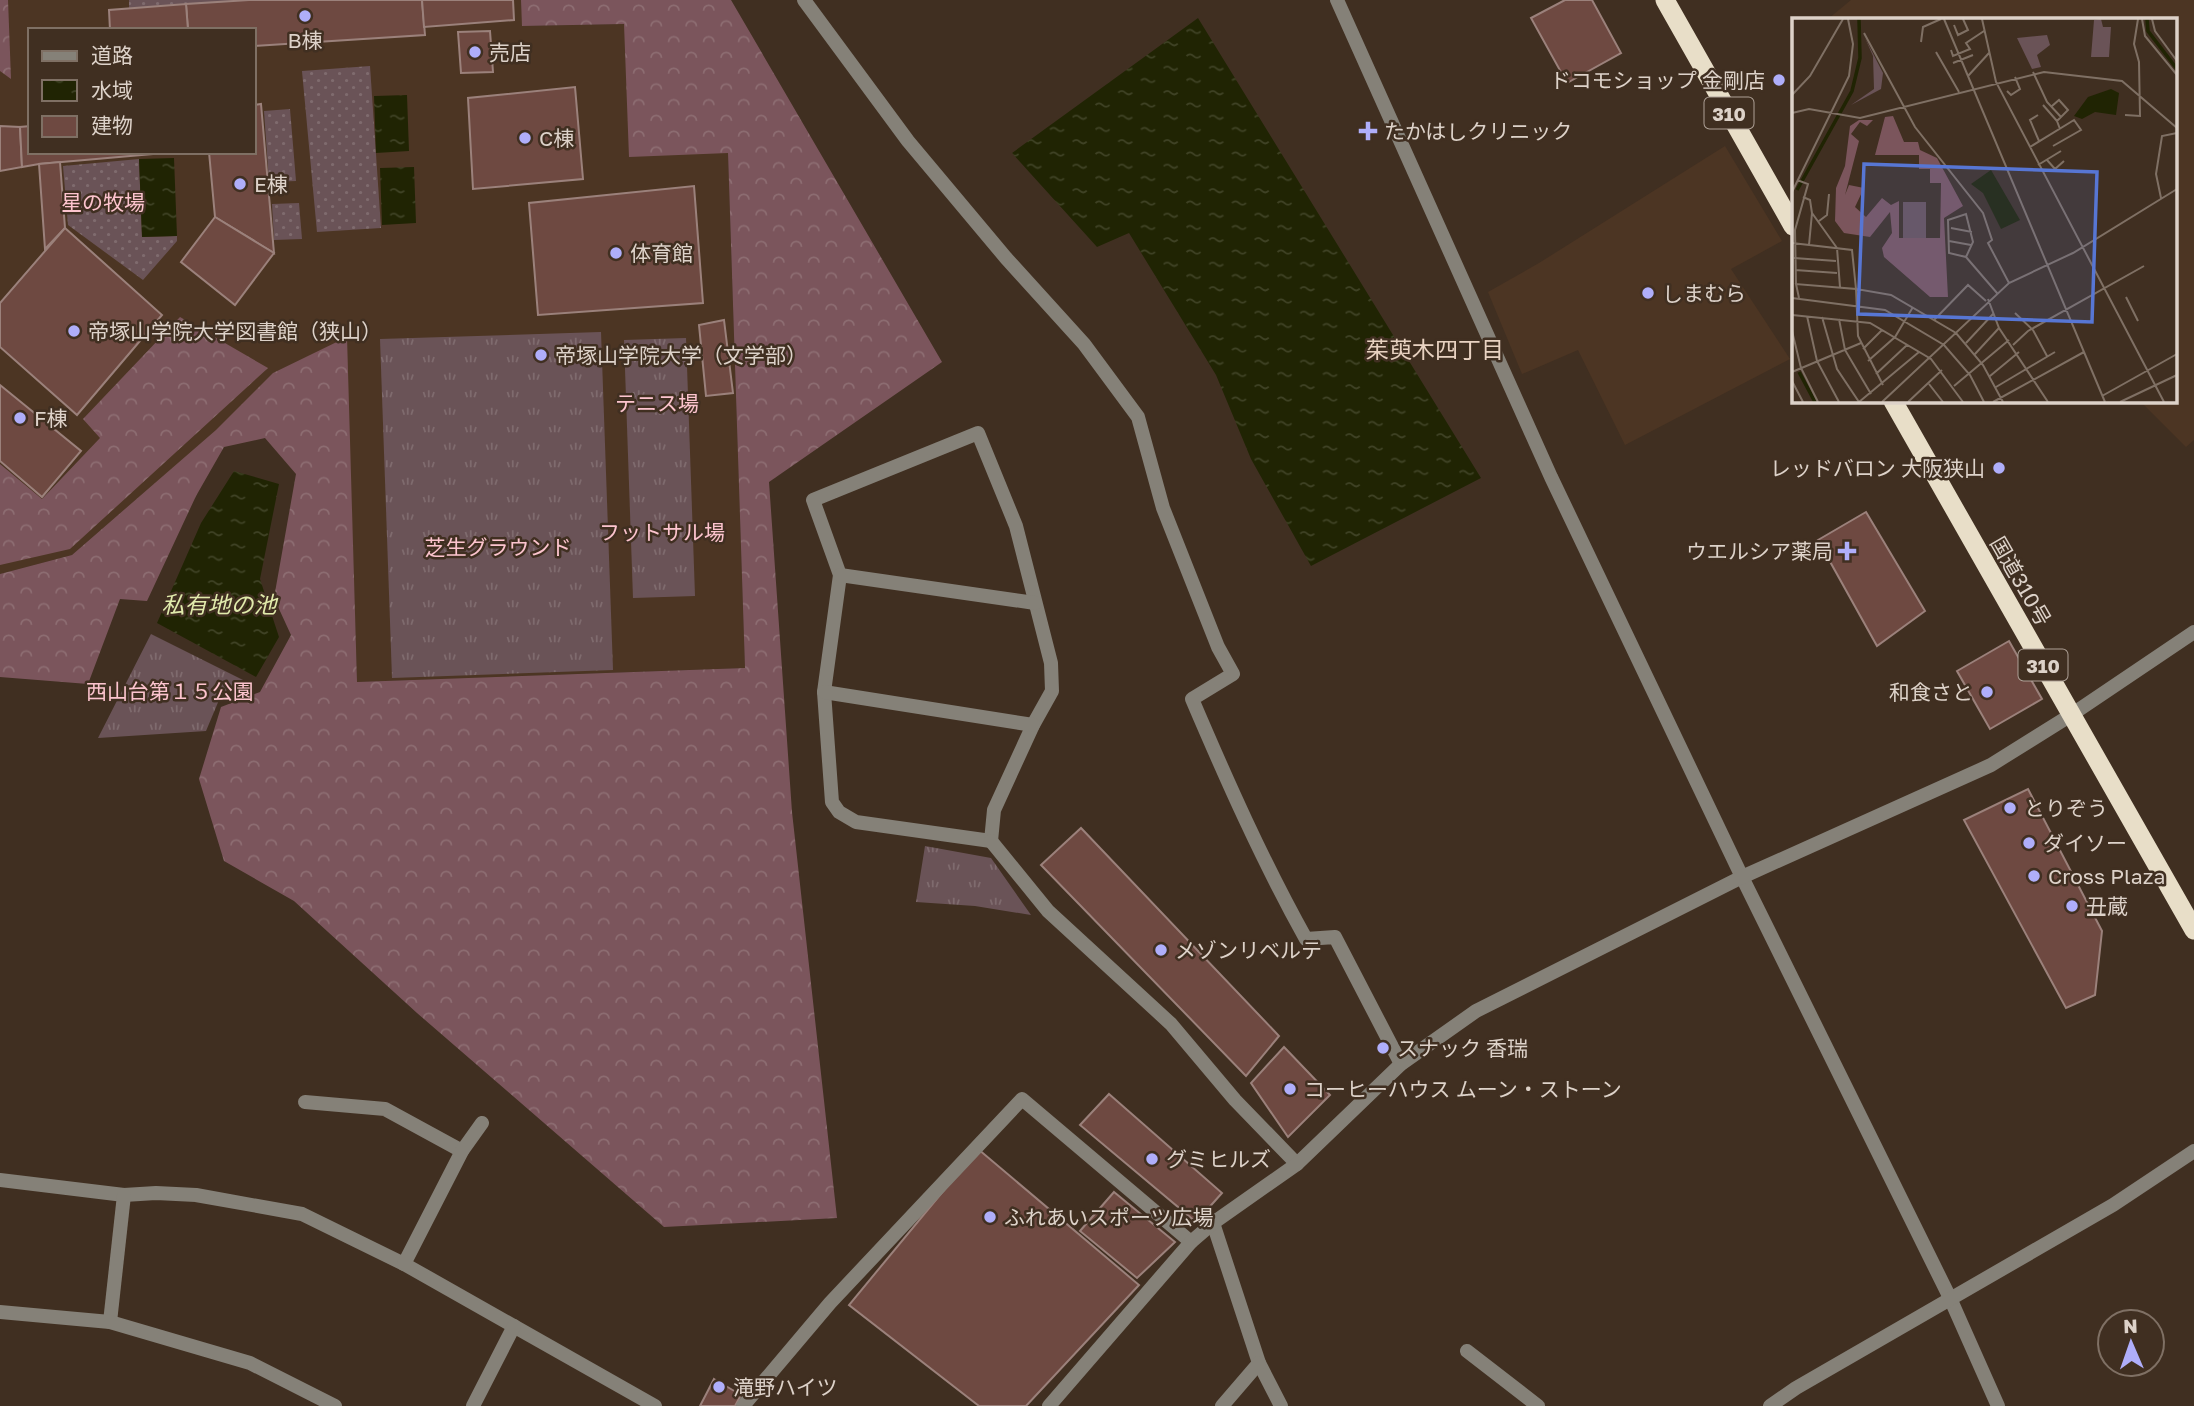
<svg xmlns="http://www.w3.org/2000/svg" width="2194" height="1406" font-family="'Golos Text','Noto Sans JP',sans-serif">
  <style>
    .built { fill: #4c3523; fill-rule: evenodd }
    .grass { fill: url(#grass-tufts) }
    .forest { fill: url(#forest-crowns) }
    .garden { fill: url(#garden-dots) }
    .water { fill: url(#water-ripples) }
    .building { fill: #6e4941; stroke: #9b817b; stroke-width: 2 }
    .lines { fill: none; stroke-linecap: round; stroke-linejoin: round }
    .minor { stroke: #858178; stroke-width: 14 }
    .tertiary { stroke: #858178; stroke-width: 14 }
    .trunk { stroke: #e8dec8; stroke-width: 19 }
    .poi-dot { fill: #afaefa; stroke: #402f21; stroke-width: 2.5 }
    .labels { text-anchor: middle; dominant-baseline: central; stroke-width: 5; stroke-linejoin: round; paint-order: stroke }
    .shield { fill: #402f21; stroke: #aea197; stroke-width: 2 }
    .shield-label { font-size: 19px; font-weight: bold; fill: #ddd2c9 }
    .poi-label { font-size: 21px; fill: #ddd2c9; stroke: #402f21; text-anchor: start }
    .park-label { font-size: 21px; fill: #fcc4ce; stroke: #402f21 }
    .street-label { font-size: 21px; fill: #ddd2c9; stroke: #402f21 }
    .neighbourhood-label { font-size: 23px; fill: #e8d2c1; stroke: #402f21 }
    .water-label { font-size: 23px; font-style: italic; fill: #e1ebac; stroke: #402f21 }
    .inset-river { fill: none; stroke: #202403; stroke-width: 3.5 }
    .inset-road { fill: none; stroke: #7f7064; stroke-width: 2 }
    .view { fill: #5776d4; fill-opacity: 0.15; stroke: #5776d4; stroke-width: 3.5 }
    .inset-edge { fill: none; stroke: #ddd2c9; stroke-width: 3.5 }
  </style>
  <defs>
    <pattern id="grass-tufts" width="24" height="20" patternUnits="userSpaceOnUse" patternTransform="scale(1.75)"><rect width="24" height="20" fill="#6a5357"/><path d="M3 7l-1-3M5 7V3M7 7l1-3M15 17l-1-3M17 17v-4M19 17l1-3" fill="none" stroke="#7f6b6e"/></pattern>
    <pattern id="forest-crowns" width="20" height="18" patternUnits="userSpaceOnUse" patternTransform="scale(1.75)"><rect width="20" height="18" fill="#7b555c"/><path d="M2 6a3 3 0 1 1 6 0M12 15a3 3 0 1 1 6 0" fill="none" stroke="#8d6d72"/></pattern>
    <pattern id="garden-dots" width="8" height="8" patternUnits="userSpaceOnUse" patternTransform="scale(1.75)"><rect width="8" height="8" fill="#6a5357"/><path d="M2 2h.1M6 6h.1" fill="none" stroke="#7f6b6e" stroke-width="1.8" stroke-linecap="round"/></pattern>
    <pattern id="water-ripples" width="26" height="14" patternUnits="userSpaceOnUse" patternTransform="scale(1.75)"><rect width="26" height="14" fill="#202403"/><path d="M2 4q2-2 4 0t4 0M15 11q2-2 4 0t4 0" fill="none" stroke="#404326"/></pattern>
  </defs>
  <rect width="100%" height="100%" fill="#402f21"/>
  <!-- built -->
  <g class="built">
    <path d="M0,0h521l2,26 101,-2 104,129 17,515 -388,14 -11,-344 -72,35 -58,58 -144,124 -72,19zM30,30h224v122h-224z"/>
    <polygon points="1851,0 2194,0 2194,440 2186,447 2140,401 2175,401 2175,19 1828,19"/>
    <polygon points="1725,146 1782,241 1731,269 1790,359 1625,445 1578,350 1522,374 1488,292 1539,263"/>
  </g>
  <!-- grass -->
  <g class="grass">
    <polygon points="601,332 613,670 392,678 380,339"/>
    <polygon points="686,338 695,596 633,598 624,340"/>
    <polygon points="151,634 251,684 219,700 206,731 98,738"/>
    <polygon points="925,846 991,858 1031,915 975,906 916,902"/>
  </g>
  <!-- forest -->
  <g class="forest">
    <polygon points="0,0 8,0 11,79 0,71"/>
    <polygon points="521,0 731,0 942,362 769,482 792,812 837,1218 664,1227 417,1013 294,901 224,861 199,779 221,707 260,692 291,635 274,598 296,474 265,438 224,447 196,496 147,601 120,599 88,684 0,677 0,574 72,555 216,430 273,373 347,337 357,682 745,668 728,153 629,157 624,24 522,26"/>
    <polygon points="180,317 268,368 70,549 0,565 0,464 42,499 100,438 83,419"/>
  </g>
  <!-- garden -->
  <g class="garden">
    <polygon points="129,0 249,0 129,8"/>
    <polygon points="370,66 381,228 317,232 302,71"/>
    <polygon points="290,109 296,181 269,182 264,111"/>
    <polygon points="139,159 142,237 177,236 177,241 143,280 68,225 63,166"/>
    <polygon points="299,203 302,239 274,240 272,204"/>
  </g>
  <!-- water -->
  <g class="water">
    <polygon points="1198,18 1481,478 1311,566 1251,459 1216,375 1129,233 1097,247 1012,153"/>
    <polygon points="407,95 409,151 376,153 374,96"/>
    <polygon points="174,158 177,236 142,237 139,159"/>
    <polygon points="414,167 416,223 382,225 380,168"/>
    <polygon points="234,471 279,484 260,579 279,637 256,677 157,623 201,523"/>
  </g>
  <!-- building -->
  <g class="building">
    <polygon points="249,0 422,0 425,35 254,46 254,30 188,30 186,4"/>
    <polygon points="422,0 513,0 514,20 424,27"/>
    <polygon points="1565,0 1592,0 1621,53 1567,83 1531,18"/>
    <polygon points="186,4 188,30 110,30 109,10"/>
    <polygon points="490,31 493,72 461,73 458,32"/>
    <polygon points="575,87 583,179 473,189 468,98"/>
    <polygon points="261,104 274,253 215,217 209,152 254,152 254,105"/>
    <polygon points="0,126 20,127 22,167 0,171"/>
    <polygon points="30,126 30,152 176,152 39,164 22,167 20,127"/>
    <polygon points="60,162 65,228 45,249 39,164"/>
    <polygon points="694,186 703,303 538,315 529,203"/>
    <polygon points="215,217 274,253 235,305 181,262"/>
    <polygon points="65,228 162,315 77,415 0,347 0,303"/>
    <polygon points="724,320 733,393 706,396 699,325"/>
    <polygon points="0,385 81,451 42,497 0,461"/>
    <polygon points="1866,512 1925,611 1877,646 1818,540"/>
    <polygon points="2009,641 2042,699 1990,729 1957,671"/>
    <polygon points="2028,789 2102,931 2095,995 2066,1008 1964,820"/>
    <polygon points="1081,828 1279,1036 1246,1076 1041,865"/>
    <polygon points="1284,1047 1330,1095 1288,1137 1251,1083"/>
    <polygon points="1109,1094 1222,1193 1196,1222 1080,1125"/>
    <polygon points="978,1149 1139,1285 1026,1406 979,1406 849,1305"/>
    <polygon points="1114,1192 1175,1242 1137,1278 1080,1231"/>
    <polygon points="714,1379 741,1395 735,1406 700,1406"/>
  </g>
  <g class="lines">
    <!-- minor -->
    <g class="minor">
      <path d="M804,0l104,141 98,117 78,86 54,73 25,91 55,139 15,27 -41,25c35,82 71,163 114,240l29,-2 66,127"/>
      <polyline points="1337,0 1551,477 1742,877 1950,1298 1998,1406"/>
      <polygon points="978,433 1016,526 1051,663 1052,691 1033,725 994,810 991,841 856,822 839,812 832,802 824,692 840,575 813,500"/>
      <polyline points="840,575 1035,603"/>
      <polyline points="824,692 1033,725"/>
      <polyline points="305,1102 385,1109 462,1151"/>
      <polyline points="0,1180 124,1195 156,1193 196,1195 302,1214 404,1264 655,1406"/>
      <polyline points="1213,1223 1259,1363 1281,1406"/>
      <polyline points="404,1264 462,1151 482,1123"/>
      <polyline points="110,1322 124,1195"/>
      <polyline points="1467,1351 1538,1406"/>
      <polyline points="473,1406 514,1326"/>
      <polyline points="743,1406 830,1303 1022,1099 1191,1242"/>
      <polyline points="1222,1406 1259,1363"/>
      <polyline points="1770,1406 1796,1388 2113,1205 2194,1151"/>
    </g>
    <!-- tertiary -->
    <g class="tertiary">
      <polyline points="991,841 1048,911 1171,1024 1235,1100 1297,1164"/>
      <polyline points="0,1312 110,1322 250,1363 335,1406"/>
      <polyline points="1049,1406 1191,1242 1213,1223 1297,1164 1401,1064 1476,1011 1742,877 1991,765 2071,715 2194,632"/>
    </g>
    <!-- trunk -->
    <g class="trunk">
      <polyline points="1665,0 1793,226"/>
      <polyline points="1893,401 2194,930"/>
    </g>
  </g>
  <!-- markers -->
  <g class="poi-dot">
    <circle cx="305" cy="16" r="7"/>
    <circle cx="475" cy="52" r="7"/>
    <circle cx="1779" cy="80" r="7"/>
    <path d="M1364.5 120.5h7v7h7v7h-7v7h-7v-7h-7v-7h7z"/>
    <circle cx="525" cy="138" r="7"/>
    <circle cx="240" cy="184" r="7"/>
    <circle cx="616" cy="253" r="7"/>
    <circle cx="1648" cy="293" r="7"/>
    <circle cx="74" cy="331" r="7"/>
    <circle cx="541" cy="355" r="7"/>
    <circle cx="20" cy="418" r="7"/>
    <circle cx="1999" cy="468" r="7"/>
    <path d="M1843.5 540.5h7v7h7v7h-7v7h-7v-7h-7v-7h7z"/>
    <circle cx="1987" cy="692" r="7"/>
    <circle cx="2010" cy="808" r="7"/>
    <circle cx="2029" cy="843" r="7"/>
    <circle cx="2034" cy="876" r="7"/>
    <circle cx="2072" cy="906" r="7"/>
    <circle cx="1161" cy="950" r="7"/>
    <circle cx="1383" cy="1048" r="7"/>
    <circle cx="1290" cy="1089" r="7"/>
    <circle cx="1152" cy="1159" r="7"/>
    <circle cx="990" cy="1217" r="7"/>
    <circle cx="719" cy="1387" r="7"/>
  </g>
  <g class="labels">
    <!-- shield labels -->
    <g class="shield">
      <rect x="1704.5" y="97.5" width="49" height="31" rx="5"/>
      <rect x="2018.5" y="649.5" width="49" height="31" rx="5"/>
    </g>
    <g class="shield-label">
      <text x="1729" y="113">310</text>
      <text x="2043" y="665">310</text>
    </g>
    <!-- poi labels -->
    <g class="poi-label">
      <text x="305" y="40" text-anchor="middle">B棟</text>
      <text x="489" y="52">売店</text>
      <text x="1765" y="80" text-anchor="end">ドコモショップ 金剛店</text>
      <text x="1384" y="131">たかはしクリニック</text>
      <text x="539" y="138">C棟</text>
      <text x="254" y="184">E棟</text>
      <text x="630" y="253">体育館</text>
      <text x="1662" y="293">しまむら</text>
      <text x="88" y="331">帝塚山学院大学図書館（狭山）</text>
      <text x="555" y="355">帝塚山学院大学（文学部）</text>
      <text x="34" y="418">F棟</text>
      <text x="1985" y="468" text-anchor="end">レッドバロン 大阪狭山</text>
      <text x="1833" y="551" text-anchor="end">ウエルシア薬局</text>
      <text x="1973" y="692" text-anchor="end">和食さと</text>
      <text x="2024" y="808">とりぞう</text>
      <text x="2043" y="843">ダイソー</text>
      <text x="2048" y="876">Cross Plaza</text>
      <text x="2086" y="906">丑蔵</text>
      <text x="1175" y="950">メゾンリベルテ</text>
      <text x="1397" y="1048">スナック 香瑞</text>
      <text x="1304" y="1089">コーヒーハウス ムーン・ストーン</text>
      <text x="1166" y="1159">グミヒルズ</text>
      <text x="1004" y="1217">ふれあいスポーツ広場</text>
      <text x="733" y="1387">滝野ハイツ</text>
    </g>
    <!-- park labels -->
    <g class="park-label">
      <text x="103" y="202">星の牧場</text>
      <text x="657" y="403">テニス場</text>
      <text x="662" y="532">フットサル場</text>
      <text x="498" y="547">芝生グラウンド</text>
      <text x="170" y="691">西山台第１５公園</text>
    </g>
    <!-- street labels -->
    <g class="street-label">
      <text transform="translate(2021 581) rotate(60)">国道310号</text>
    </g>
    <!-- neighbourhood labels -->
    <g class="neighbourhood-label">
      <text x="1435" y="349">茱萸木四丁目</text>
    </g>
    <!-- water labels -->
    <g class="water-label">
      <text x="219" y="604">私有地の池</text>
    </g>
  </g>
  <!-- overview -->
  <g transform="translate(1792 18)">
    <rect width="385" height="385" fill="#402f21"/>
    <path d="M73,20l18,35 -2,16 -30,16 23,-16 -1,-33zM111,184h23v36h-23z" fill="#6a5357"/>
    <path d="M101,98l11,26h14l2,8 17,8 26,48 -19,12 4,79h-18l-46,-40 -2,-9 10,-15 -2,-21 -20,25 -26,-4 -9,-12 1,-33 9,-22 5,-40 9,-6h14l-6,6 -7,-4 -9,12 8,7 -14,54 4,-10 15,3 -9,19 11,10 16,-19 9,7 8,-4v37h41l1,-55h-11v-14h-11v-14h-44l10,-38z" fill="#7b555c"/>
    <path d="M255,17l3,10 -13,10 4,12 -9,2 -15,-31z" fill="#6a5357"/>
    <path d="M309,1l2,8h8l-2,30h-18l3,-37z" fill="#6a5357"/>
    <path d="M319,71l8,4 -3,22 -21,-3 -13,7 -8,-3 14,-19zM199,152l29,50 -19,9 -18,-36 -12,-9z" fill="#202403"/>
    <path class="inset-river" d="M355,1l1,12 29,38M5,172l55,-99 8,-33 -1,-39M7,354l16,30"/>
    <path class="inset-road" d="M152,1l161,383M190,1l14,63 168,320M350,1l3,17 32,39M360,1l3,12 22,30M162,7l4,10 10,-5 -5,-11M72,15l51,94 68,86 9,27 -4,3 21,40M129,24l2,-15 18,-8M159,32l2,6 17,-7 -4,-6 18,-12M144,34l23,40M161,45l20,-8M241,54l14,30 14,15M176,58l21,-23M215,73l4,4 9,-6 -5,-12M0,77l18,-19 33,-57M251,87l14,16M260,88l7,-6 9,10 -11,11 3,8M0,95l17,-4 51,9 184,-46 78,9 55,47M246,97l-8,5 9,21M333,97l15,1 -1,-54 -5,-18 4,-25M238,129l44,-27 7,10 -28,16M255,142l8,9 9,-8M246,147l23,-14M0,174l57,-116 4,-32 -5,-25M11,179l7,3 2,13 -3,32M369,180l-5,-24 6,-38 15,-3M20,195l25,35 3,39M27,203l8,-6 2,-21M159,210l21,4M157,223l22,4M0,225l60,7 4,39 35,6 65,38 27,32 20,37M174,239l7,-15 -7,-28 -18,6 1,33 17,4 31,36M2,240l42,3M3,252l42,3M4,266l-1,-54 13,-46 -11,-4M385,271v37M334,279l12,24M0,280l93,12 59,35 26,30 14,27M7,280l-3,-14 60,5 2,47 25,49M196,281l11,29 49,74M223,295l18,17 14,26M0,297l78,8 61,36 32,43M15,298l10,45 22,41M30,299l15,52 22,33M47,301l6,31 26,44M142,302l34,-35 18,16M0,313l9,37 17,34M174,325l27,-29M221,327l15,-14 116,-65M71,331l19,-19M183,336l24,-26M76,343l27,-24 18,-30M0,354l69,-29M84,356l31,-29M198,358l29,-24M0,363l11,21M137,366l14,18M162,368l55,-46M204,369l59,-35M310,378l75,-42M67,384l60,-50M90,384l127,-119 64,-30 104,-64M116,384l34,-32M201,384l91,-50M328,384l57,-27"/>
    <path class="view" d="M72,146l233,8 -5,150 -234,-8z"/>
    <rect width="385" height="385" class="inset-edge"/>
  </g>
  <!-- legend -->
  <rect x="28" y="28" width="228" height="126" fill="#402f21" stroke="#7f7064" stroke-width="2"/>
  <rect x="42" y="51" width="35" height="10" fill="#858178" stroke="#7f7064" stroke-width="2"/>
  <text x="91" y="63" font-size="21" fill="#ddd2c9">道路</text>
  <rect x="42" y="80" width="35" height="21" fill="url(#water-ripples)" stroke="#7f7064" stroke-width="2"/>
  <text x="91" y="98" font-size="21" fill="#ddd2c9">水域</text>
  <rect x="42" y="116" width="35" height="21" fill="#6e4941" stroke="#7f7064" stroke-width="2"/>
  <text x="91" y="133" font-size="21" fill="#ddd2c9">建物</text>
  <!-- north arrow -->
  <g transform="translate(2131 1343) rotate(358)"><circle r="33" fill="#402f21" stroke="#7f7064" stroke-width="2"/>
  <path d="M0-5L12 26L0 18L-12 26Z" fill="#afaefa"/>
  <text y="-10" font-size="19" font-weight="bold" text-anchor="middle" fill="#ddd2c9">N</text>
  </g>
</svg>
